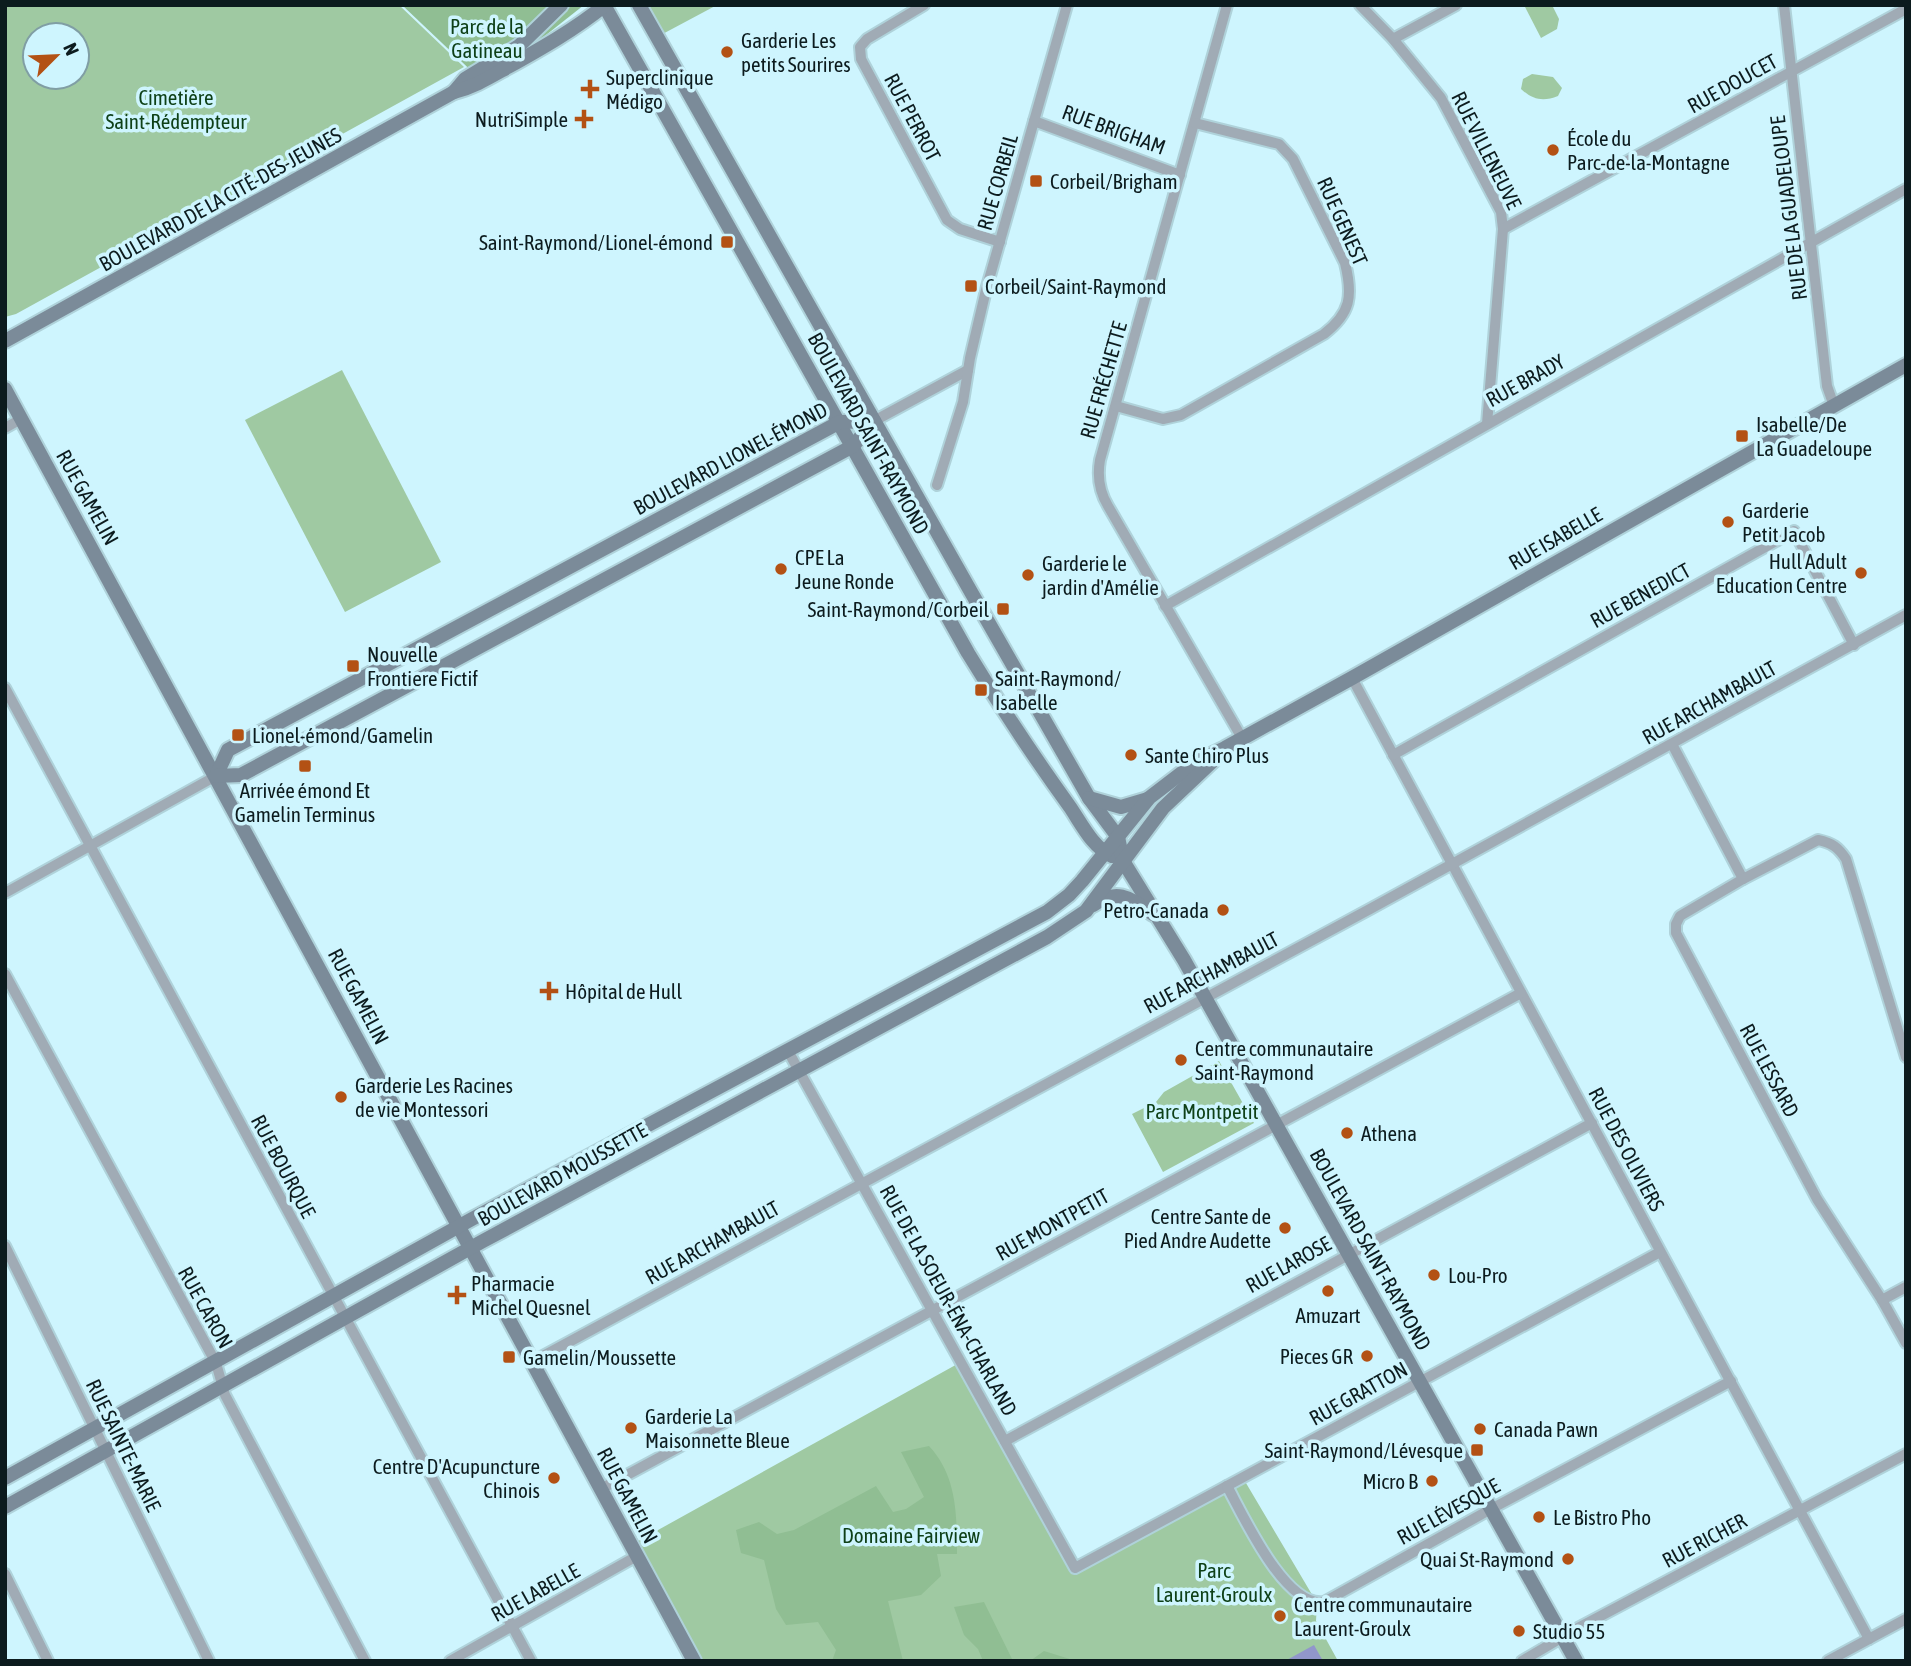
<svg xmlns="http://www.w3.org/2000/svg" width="1911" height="1666" font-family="'Asap Condensed',sans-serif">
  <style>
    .green { fill: #9fc9a2; fill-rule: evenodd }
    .forest { fill: #90be93 }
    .water { fill: #9196cb }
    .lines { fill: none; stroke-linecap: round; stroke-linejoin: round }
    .street-casing { stroke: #afd2da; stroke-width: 14 }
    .secondary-casing { stroke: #afd2da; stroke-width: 18 }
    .street { stroke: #a0abb5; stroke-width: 10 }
    .secondary { stroke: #7b8b99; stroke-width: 14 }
    .poi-dot { fill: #b35114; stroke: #cef5fe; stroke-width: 2.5 }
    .labels { text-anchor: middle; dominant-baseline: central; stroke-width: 7; stroke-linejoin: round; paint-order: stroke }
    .park-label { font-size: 21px; fill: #0e4017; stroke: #cef5fe }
    .poi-label { font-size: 21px; fill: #0c1b1e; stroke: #cef5fe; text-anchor: start }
    .street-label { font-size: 21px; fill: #0c1b1e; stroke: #cef5fe }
  </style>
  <rect width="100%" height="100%" fill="#cef5fe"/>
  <!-- green -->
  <g class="green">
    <path d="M5,5h394l65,62 -448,247 -11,3zM35,35h42v42h-42z"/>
    <polygon points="639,5 717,5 657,37"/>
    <polygon points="1524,5 1552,5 1559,19 1557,29 1541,38"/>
    <path d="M1532,74l21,3 9,11 -4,8c-15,6 -25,4 -37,-7l2,-10z"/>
    <polygon points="342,370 441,562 345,612 245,420"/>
    <polygon points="1219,1061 1254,1123 1163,1172 1132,1114 1156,1102 1164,1092"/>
    <polygon points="961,1362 1075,1568 1243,1478 1317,1603 1316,1621 1338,1661 694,1661 631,1545"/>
  </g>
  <!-- forest -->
  <g class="forest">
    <polygon points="402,5 584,5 527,50 482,81"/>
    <path d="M929,1446c28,30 28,69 28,108h-20l4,22 -20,19 -33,6 15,60h-71l4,-11 -18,-28 -32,3 -10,-16 -12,-49 -23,-7 -5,-23 23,-8 18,12 17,-4 82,-44 17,26 13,-3 18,-12 -23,-45z"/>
    <polygon points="984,1602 1013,1661 983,1661 978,1649 964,1635 954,1607"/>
    <polygon points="1044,1651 1073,1660 1073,1661 1030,1661"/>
  </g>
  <!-- water -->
  <polygon class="water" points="1314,1645 1323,1661 1285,1661"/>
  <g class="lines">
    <!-- street casing -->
    <g class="street-casing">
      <g id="street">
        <polyline points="924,5 867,39 860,47 861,59 947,220 960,229 1000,242"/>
        <path d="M1227,5l-127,455c-3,17 -1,31 8,46l134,232"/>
        <polyline points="1360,5 1393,39 1441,98 1501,212 1503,229 1487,424"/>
        <polyline points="1784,5 1827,386 1834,406"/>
        <polyline points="1393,39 1456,5"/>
        <polyline points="1034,121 1180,175"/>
        <polyline points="1503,229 1906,9"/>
        <path d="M1116,406l47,13 18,-4 143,-81c27,-21 29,-38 21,-71l-52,-104 -14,-15 -84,-21"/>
        <polyline points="874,421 968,370"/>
        <polyline points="5,428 21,419"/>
        <polyline points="937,485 963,402 970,358 986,290 1067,5"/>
        <polyline points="1165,606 1906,189"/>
        <polyline points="1352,678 1869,1639"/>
        <polyline points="5,688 531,1661"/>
        <polyline points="1672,744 1743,879 1680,916 1676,924 1676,933 1817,1199 1882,1300 1906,1343"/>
        <polyline points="1393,755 1794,531 1854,645"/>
        <path d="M1743,879l75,-39c14,3 20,7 28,19l60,198"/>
        <polyline points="5,893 216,776"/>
        <polyline points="5,974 216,1363 225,1395 365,1661"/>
        <polyline points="788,1051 1075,1568 1660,1252"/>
        <polyline points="5,1246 209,1661"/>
        <polyline points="1882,1300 1906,1287"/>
        <polyline points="532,1362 1370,909 1906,615"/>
        <polyline points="1005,1441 1592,1123"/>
        <path d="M1227,1486c16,29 58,122 97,116l167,-93 240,-128"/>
        <polyline points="601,1489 1521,993"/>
        <polyline points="5,1574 48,1661"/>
        <polyline points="450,1661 637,1556"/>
        <polyline points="1522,1661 1578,1628 1906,1454"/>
        <polyline points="1828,1661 1906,1619"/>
      </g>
    </g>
    <!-- secondary casing -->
    <g class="secondary-casing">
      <g id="secondary">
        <path d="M604,5l364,648c32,53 66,104 102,154 11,16 23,41 42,49"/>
        <polyline points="639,5 971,592 1089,798 1118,837 1123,861 1184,960 1576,1661"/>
        <polyline points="454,92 465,79 519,46 561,5"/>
        <path d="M5,341l449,-249c20,-5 36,-15 54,-25 34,-19 66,-37 97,-62"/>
        <polyline points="5,389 694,1661"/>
        <polyline points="216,776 228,750 840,422 874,421"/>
        <polyline points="216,776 241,775 853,446 874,421"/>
        <polyline points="1089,798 1121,807 1148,799"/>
        <path d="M1093,905c25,-18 38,-6 60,9"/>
        <polyline points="5,1478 472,1219 1047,912 1069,895 1082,881 1149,798 1196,762 1225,748 1352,678 1906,365"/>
        <polyline points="5,1507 483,1241 1047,937 1086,911 1163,808 1217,757"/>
      </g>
    </g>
    <!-- street -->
    <use href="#street" class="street"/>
    <!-- secondary -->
    <use href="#secondary" class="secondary"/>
  </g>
  <!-- markers -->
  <g class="poi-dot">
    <circle cx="727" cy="52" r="7"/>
    <path d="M586.5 78.5h7v7h7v7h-7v7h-7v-7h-7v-7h7z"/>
    <path d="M580.5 108.5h7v7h7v7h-7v7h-7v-7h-7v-7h7z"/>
    <circle cx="1553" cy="150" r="7"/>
    <rect x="1029" y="174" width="14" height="14" rx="3.5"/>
    <rect x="720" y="235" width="14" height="14" rx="3.5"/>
    <rect x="964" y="279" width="14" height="14" rx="3.5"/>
    <rect x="1735" y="429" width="14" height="14" rx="3.5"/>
    <circle cx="1728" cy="522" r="7"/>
    <circle cx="781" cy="569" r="7"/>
    <circle cx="1861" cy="573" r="7"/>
    <circle cx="1028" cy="575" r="7"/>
    <rect x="996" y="602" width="14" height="14" rx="3.5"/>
    <rect x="346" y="659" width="14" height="14" rx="3.5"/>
    <rect x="974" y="683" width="14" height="14" rx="3.5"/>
    <rect x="231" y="728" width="14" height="14" rx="3.5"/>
    <circle cx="1131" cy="755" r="7"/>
    <rect x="298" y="759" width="14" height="14" rx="3.5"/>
    <circle cx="1223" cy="910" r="7"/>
    <path d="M545.5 980.5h7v7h7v7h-7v7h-7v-7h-7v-7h7z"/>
    <circle cx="1181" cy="1060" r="7"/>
    <circle cx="341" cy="1097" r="7"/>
    <circle cx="1347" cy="1133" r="7"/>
    <circle cx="1285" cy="1228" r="7"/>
    <circle cx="1434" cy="1275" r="7"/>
    <circle cx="1328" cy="1291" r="7"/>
    <path d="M453.5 1284.5h7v7h7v7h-7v7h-7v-7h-7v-7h7z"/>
    <circle cx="1367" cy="1356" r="7"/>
    <rect x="502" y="1350" width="14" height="14" rx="3.5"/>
    <circle cx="631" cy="1428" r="7"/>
    <circle cx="1480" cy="1429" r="7"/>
    <rect x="1470" y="1443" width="14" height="14" rx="3.5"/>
    <circle cx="554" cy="1478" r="7"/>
    <circle cx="1432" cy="1481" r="7"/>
    <circle cx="1539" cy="1517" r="7"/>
    <circle cx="1568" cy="1559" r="7"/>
    <circle cx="1280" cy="1616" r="7"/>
    <circle cx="1519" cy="1631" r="7"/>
  </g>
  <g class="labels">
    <!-- park labels -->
    <g class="park-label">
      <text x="487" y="26">Parc de la<tspan x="487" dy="24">Gatineau</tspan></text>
      <text x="176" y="97">Cimetière<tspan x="176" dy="24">Saint-Rédempteur</tspan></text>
      <text x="1202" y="1111">Parc Montpetit</text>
      <text x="911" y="1535">Domaine Fairview</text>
      <text x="1214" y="1570">Parc<tspan x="1214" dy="24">Laurent-Groulx</tspan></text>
    </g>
    <!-- poi labels -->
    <g class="poi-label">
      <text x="741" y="40">Garderie Les<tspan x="741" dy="24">petits Sourires</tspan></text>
      <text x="606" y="77">Superclinique<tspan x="606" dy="24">Médigo</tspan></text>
      <text x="568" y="119" text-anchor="end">NutriSimple</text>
      <text x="1567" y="138">École du<tspan x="1567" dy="24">Parc-de-la-Montagne</tspan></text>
      <text x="1050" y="181">Corbeil/Brigham</text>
      <text x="713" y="242" text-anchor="end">Saint-Raymond/Lionel-émond</text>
      <text x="985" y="286">Corbeil/Saint-Raymond</text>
      <text x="1756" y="424">Isabelle/De<tspan x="1756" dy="24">La Guadeloupe</tspan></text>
      <text x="1742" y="510">Garderie<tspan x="1742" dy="24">Petit Jacob</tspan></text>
      <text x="795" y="557">CPE La<tspan x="795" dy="24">Jeune Ronde</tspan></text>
      <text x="1847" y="561" text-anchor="end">Hull Adult<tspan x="1847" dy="24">Education Centre</tspan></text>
      <text x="1042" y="563">Garderie le<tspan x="1042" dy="24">jardin d'Amélie</tspan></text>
      <text x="989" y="609" text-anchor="end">Saint-Raymond/Corbeil</text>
      <text x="367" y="654">Nouvelle<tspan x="367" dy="24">Frontiere Fictif</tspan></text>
      <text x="995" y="678">Saint-Raymond/<tspan x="995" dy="24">Isabelle</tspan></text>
      <text x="252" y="735">Lionel-émond/Gamelin</text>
      <text x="1145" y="755">Sante Chiro Plus</text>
      <text x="305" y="790" text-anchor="middle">Arrivée émond Et<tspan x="305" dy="24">Gamelin Terminus</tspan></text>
      <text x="1209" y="910" text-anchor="end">Petro-Canada</text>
      <text x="565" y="991">Hôpital de Hull</text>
      <text x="1195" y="1048">Centre communautaire<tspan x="1195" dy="24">Saint-Raymond</tspan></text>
      <text x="355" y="1085">Garderie Les Racines<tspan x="355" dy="24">de vie Montessori</tspan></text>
      <text x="1361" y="1133">Athena</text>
      <text x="1271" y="1216" text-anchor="end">Centre Sante de<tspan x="1271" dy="24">Pied Andre Audette</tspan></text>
      <text x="1448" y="1275">Lou-Pro</text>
      <text x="471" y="1283">Pharmacie<tspan x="471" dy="24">Michel Quesnel</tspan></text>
      <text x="1328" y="1315" text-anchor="middle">Amuzart</text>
      <text x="1353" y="1356" text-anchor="end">Pieces GR</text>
      <text x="523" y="1357">Gamelin/Moussette</text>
      <text x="645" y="1416">Garderie La<tspan x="645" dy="24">Maisonnette Bleue</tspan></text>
      <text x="1494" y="1429">Canada Pawn</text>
      <text x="1463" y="1450" text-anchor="end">Saint-Raymond/Lévesque</text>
      <text x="540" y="1466" text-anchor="end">Centre D'Acupuncture<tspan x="540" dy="24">Chinois</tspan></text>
      <text x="1418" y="1481" text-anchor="end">Micro B</text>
      <text x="1553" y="1517">Le Bistro Pho</text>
      <text x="1554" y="1559" text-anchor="end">Quai St-Raymond</text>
      <text x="1294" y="1604">Centre communautaire<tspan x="1294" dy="24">Laurent-Groulx</tspan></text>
      <text x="1533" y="1631">Studio 55</text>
    </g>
    <!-- street labels -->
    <g class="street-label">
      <text transform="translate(1732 83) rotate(-29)">RUE DOUCET</text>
      <text transform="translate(913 117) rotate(62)">RUE PERROT</text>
      <text transform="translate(1114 129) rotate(20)">RUE BRIGHAM</text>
      <text transform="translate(1487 150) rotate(63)">RUE VILLENEUVE</text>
      <text transform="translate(997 182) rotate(-74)">RUE CORBEIL</text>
      <text transform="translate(220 199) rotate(-29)">BOULEVARD DE LA CITÉ-DES-JEUNES</text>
      <text transform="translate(1788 208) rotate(-97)">RUE DE LA GUADELOUPE</text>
      <text transform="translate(1343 221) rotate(66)">RUE GENEST</text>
      <text transform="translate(1103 380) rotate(-74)">RUE FRÉCHETTE</text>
      <text transform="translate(1525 380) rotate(-29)">RUE BRADY</text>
      <text transform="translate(869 433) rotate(61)">BOULEVARD SAINT-RAYMOND</text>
      <text transform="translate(730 458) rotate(-28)">BOULEVARD LIONEL-ÉMOND</text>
      <text transform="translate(88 497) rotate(61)">RUE GAMELIN</text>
      <text transform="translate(1555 538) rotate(-30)">RUE ISABELLE</text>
      <text transform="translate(1640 595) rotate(-29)">RUE BENEDICT</text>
      <text transform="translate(1709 702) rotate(-29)">RUE ARCHAMBAULT</text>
      <text transform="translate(1211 972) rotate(-28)">RUE ARCHAMBAULT</text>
      <text transform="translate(359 996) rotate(62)">RUE GAMELIN</text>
      <text transform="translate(1770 1070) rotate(62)">RUE LESSARD</text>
      <text transform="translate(1627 1149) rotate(62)">RUE DES OLIVIERS</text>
      <text transform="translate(284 1166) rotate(62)">RUE BOURQUE</text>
      <text transform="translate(562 1174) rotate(-29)">BOULEVARD MOUSSETTE</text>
      <text transform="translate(1052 1224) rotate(-29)">RUE MONTPETIT</text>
      <text transform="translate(712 1242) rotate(-29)">RUE ARCHAMBAULT</text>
      <text transform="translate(1371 1249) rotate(61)">BOULEVARD SAINT-RAYMOND</text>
      <text transform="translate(1288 1264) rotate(-29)">RUE LAROSE</text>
      <text transform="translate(949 1300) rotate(61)">RUE DE LA SOEUR-ÉNA-CHARLAND</text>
      <text transform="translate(206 1307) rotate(61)">RUE CARON</text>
      <text transform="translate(1358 1393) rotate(-29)">RUE GRATTON</text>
      <text transform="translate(124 1445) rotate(64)">RUE SAINTE-MARIE</text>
      <text transform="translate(628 1495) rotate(62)">RUE GAMELIN</text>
      <text transform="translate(1448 1511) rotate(-29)">RUE LÉVESQUE</text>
      <text transform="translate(1704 1540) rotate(-28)">RUE RICHER</text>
      <text transform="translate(535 1592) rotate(-29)">RUE LABELLE</text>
    </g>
  </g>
  <!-- border -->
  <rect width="1911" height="1666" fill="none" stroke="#0c1b1e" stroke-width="14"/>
  <!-- north arrow -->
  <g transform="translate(56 56) rotate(66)"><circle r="33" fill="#cef5fe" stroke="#809ea4" stroke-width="2"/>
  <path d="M0-5L12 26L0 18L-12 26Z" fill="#b35114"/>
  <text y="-10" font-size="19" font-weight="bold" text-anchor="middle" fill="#0c1b1e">N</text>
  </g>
</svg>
